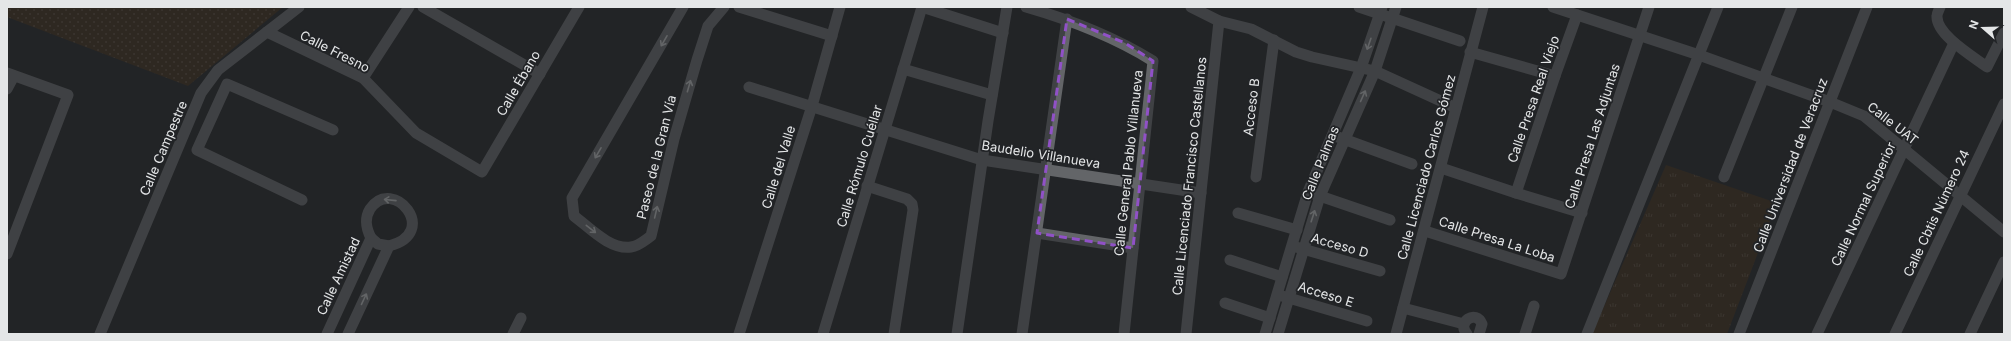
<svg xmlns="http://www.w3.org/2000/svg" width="2011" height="341" font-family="Inter,sans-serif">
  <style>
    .grass { fill: url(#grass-dots) }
    .park { fill: url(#park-tufts) }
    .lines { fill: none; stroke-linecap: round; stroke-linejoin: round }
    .minor { stroke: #636568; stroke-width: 11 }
    .oneway { stroke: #b0b2b4 }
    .marked { fill: none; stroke: #9051c7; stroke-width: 3; stroke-dasharray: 8 5; stroke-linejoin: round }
    .labels { text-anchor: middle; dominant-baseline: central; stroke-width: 3.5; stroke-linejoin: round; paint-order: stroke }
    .street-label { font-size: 13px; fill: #e4e6e7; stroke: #222427 }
  </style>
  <defs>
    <pattern id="grass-dots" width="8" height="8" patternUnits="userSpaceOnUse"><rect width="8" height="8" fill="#3d2d1b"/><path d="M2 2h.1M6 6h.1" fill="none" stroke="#594b3c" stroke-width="1.8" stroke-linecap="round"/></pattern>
    <pattern id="park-tufts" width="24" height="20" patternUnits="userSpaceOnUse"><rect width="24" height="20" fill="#3d2d1b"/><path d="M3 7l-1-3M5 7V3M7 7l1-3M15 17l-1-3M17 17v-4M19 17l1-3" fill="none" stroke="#594b3c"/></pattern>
  </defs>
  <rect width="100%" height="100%" fill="#222427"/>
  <!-- grass -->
  <polygon class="grass" points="7,7 283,7 188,86 7,17"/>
  <!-- park -->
  <polygon class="park" points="1666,165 1777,203 1727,334 1592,334"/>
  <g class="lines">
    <!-- minor -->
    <g class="minor">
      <polyline points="423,7 540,74"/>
      <path d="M683,7l-111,191 2,18c16,12 36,34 57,31 8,-1 14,-7 20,-11l23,-97 23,-79 11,-34 16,-19"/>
      <polyline points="739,7 832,36"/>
      <polyline points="922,7 1003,33"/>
      <path d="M1026,7c45,13 87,29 127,54l-29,273"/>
      <polyline points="1191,7 1219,21 1251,29 1296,52 1312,57 1375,71 1456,108"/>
      <polyline points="1359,7 1460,41"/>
      <polyline points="1553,7 1699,55 1830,102 1864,116 2004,232"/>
      <path d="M1940,7c-1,3 -3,6 -3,9 -1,19 37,41 50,51l17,-34"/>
      <polyline points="267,32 363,78 416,133 482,172 579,7"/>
      <polyline points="1470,52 1555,76"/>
      <polyline points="903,69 992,95"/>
      <polyline points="7,73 68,95 7,254"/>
      <polyline points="363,78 409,7"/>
      <polyline points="749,87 982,160 1201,193"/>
      <polyline points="7,89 14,76"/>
      <polyline points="1338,137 1412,164"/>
      <polyline points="1441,168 1516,193 1582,213"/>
      <polyline points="1256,177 1274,40"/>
      <polyline points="1724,177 1792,7"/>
      <polyline points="867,186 907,199 912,204 913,210 894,334"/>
      <polyline points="1516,193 1555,76 1577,15"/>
      <polyline points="1314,194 1390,220"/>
      <polyline points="302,200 197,150 227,84 333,130"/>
      <polyline points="1238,213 1297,230"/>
      <polyline points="1425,231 1561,274 1649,7"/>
      <polyline points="1037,233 1133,248"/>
      <polyline points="371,238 378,244 389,246"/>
      <polyline points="1296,247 1380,271"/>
      <polyline points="1230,260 1282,277"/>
      <polyline points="1282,296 1367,321"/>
      <polyline points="1225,303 1270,318"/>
      <polyline points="1403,308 1464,324"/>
      <polyline points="100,334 201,93 218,70 299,7"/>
      <path d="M327,334l44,-96c-5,-10 -7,-19 -1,-29 23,-34 71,24 19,37l-41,88"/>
      <polyline points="513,334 521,318"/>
      <polyline points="739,334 812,106 840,7"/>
      <polyline points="823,334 922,7"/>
      <polyline points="957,334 988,121 1007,7"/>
      <polyline points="1022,334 1067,19"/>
      <polyline points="1186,334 1219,21"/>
      <polyline points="1265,334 1308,192 1361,68 1382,7"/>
      <polyline points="1278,334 1320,196 1375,71 1396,7"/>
      <polyline points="1396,334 1483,7"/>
      <path d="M1467,334c-11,-12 9,-25 15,-10l-3,10"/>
      <polyline points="1525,334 1534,306"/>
      <polyline points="1587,334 1718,7"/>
      <polyline points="1739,334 1867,7"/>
      <polyline points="1817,334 1954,43"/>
      <polyline points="1895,334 2004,104"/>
      <polyline points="1970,334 2004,262"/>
    </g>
  </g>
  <!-- one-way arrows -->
  <defs><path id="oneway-shaft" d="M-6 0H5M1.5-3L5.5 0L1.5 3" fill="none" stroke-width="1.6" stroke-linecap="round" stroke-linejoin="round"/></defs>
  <g class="oneway">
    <use href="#oneway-shaft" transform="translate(664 41) rotate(120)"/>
    <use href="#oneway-shaft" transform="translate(1369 44) rotate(109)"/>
    <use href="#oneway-shaft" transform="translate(689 86) rotate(-74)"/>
    <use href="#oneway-shaft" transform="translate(1363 96) rotate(-66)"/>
    <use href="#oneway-shaft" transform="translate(598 153) rotate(120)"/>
    <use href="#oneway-shaft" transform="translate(390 200) rotate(-174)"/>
    <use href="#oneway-shaft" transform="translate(656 212) rotate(-77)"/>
    <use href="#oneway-shaft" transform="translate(1313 216) rotate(-72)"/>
    <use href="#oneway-shaft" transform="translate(591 229) rotate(38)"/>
    <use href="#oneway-shaft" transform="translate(364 299) rotate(-65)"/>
  </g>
  <!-- marked area -->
  <path d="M0 0H2011V341H0ZM1067,19l58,24 28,18 -20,187 -96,-15z" fill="#222427" fill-opacity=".55" fill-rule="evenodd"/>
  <path class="marked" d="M1067,19l58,24 28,18 -20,187 -96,-15z"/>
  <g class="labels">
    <!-- street labels -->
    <g class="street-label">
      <text transform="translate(335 51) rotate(27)">Calle Fresno</text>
      <text transform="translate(518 83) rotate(-60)">Calle Ébano</text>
      <text transform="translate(1533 99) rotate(-71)">Calle Presa Real Viejo</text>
      <text transform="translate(1251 107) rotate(-83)">Acceso B</text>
      <text transform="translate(1893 123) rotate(38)">Calle UAT</text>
      <text transform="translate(1592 136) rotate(-72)">Calle Presa Las Adjuntas</text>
      <text transform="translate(163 148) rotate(-67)">Calle Campestre</text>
      <text transform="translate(1041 154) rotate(9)">Baudelio Villanueva</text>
      <text transform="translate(656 157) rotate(-76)">Paseo de la Gran Vía</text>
      <text transform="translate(1128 163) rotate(-84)">Calle General Pablo Villanueva</text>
      <text transform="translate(1320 163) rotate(-68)">Calle Palmas</text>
      <text transform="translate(1790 165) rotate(-69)">Calle Universidad de Veracruz</text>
      <text transform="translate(859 166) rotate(-73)">Calle Rómulo Cuéllar</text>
      <text transform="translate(778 167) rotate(-73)">Calle del Valle</text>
      <text transform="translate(1426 167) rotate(-75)">Calle Licenciado Carlos Gómez</text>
      <text transform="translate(1189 176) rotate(-84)">Calle Licenciado Francisco Castellanos</text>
      <text transform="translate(1863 204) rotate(-65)">Calle Normal Superior</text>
      <text transform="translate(1936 213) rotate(-65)">Calle Cbtis Número 24</text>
      <text transform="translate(1497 239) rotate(18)">Calle Presa La Loba</text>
      <text transform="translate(1340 245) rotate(16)">Acceso D</text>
      <text transform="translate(338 276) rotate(-65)">Calle Amistad</text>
      <text transform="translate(1326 294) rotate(17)">Acceso E</text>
    </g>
  </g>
  <!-- border -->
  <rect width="2011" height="341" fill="none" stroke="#e4e6e7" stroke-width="16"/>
  <!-- north arrow -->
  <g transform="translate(1983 28) rotate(290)" stroke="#222427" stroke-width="3" paint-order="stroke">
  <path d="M0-3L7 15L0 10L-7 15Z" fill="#e4e6e7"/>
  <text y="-6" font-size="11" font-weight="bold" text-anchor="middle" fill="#e4e6e7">N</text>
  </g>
</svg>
